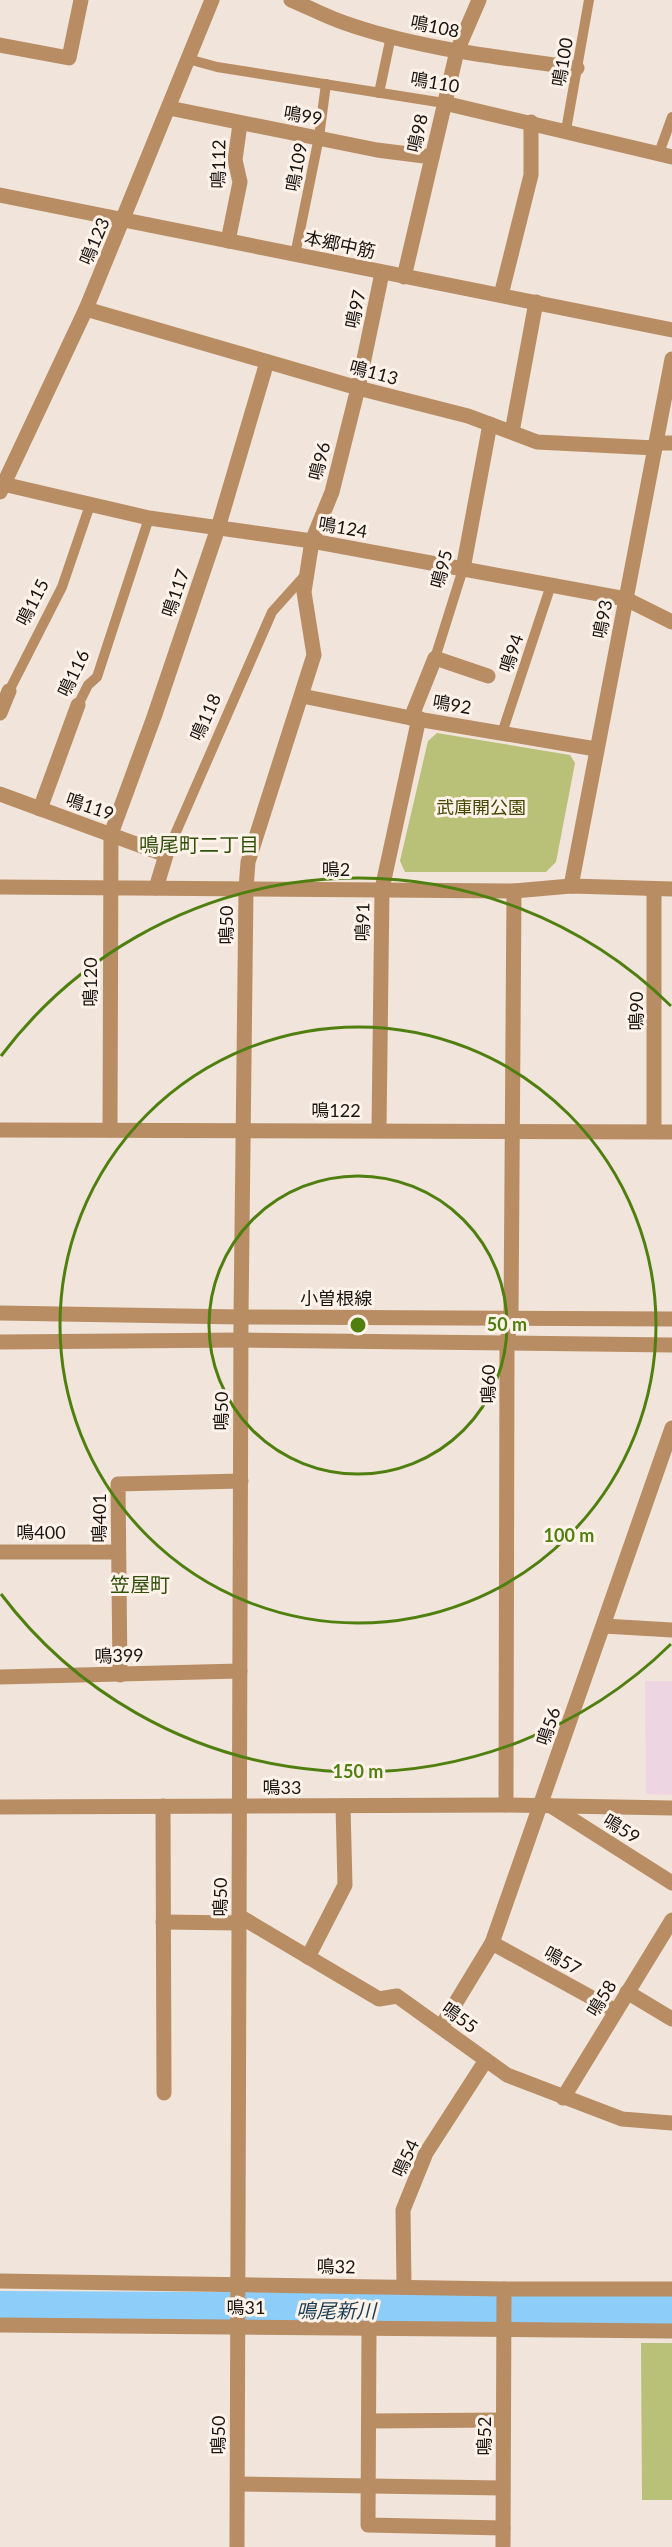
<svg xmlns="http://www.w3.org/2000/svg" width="672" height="2547" font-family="Lato,'Noto Sans JP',sans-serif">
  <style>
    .education { fill: #edd6e2 }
    .green { fill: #b9c077 }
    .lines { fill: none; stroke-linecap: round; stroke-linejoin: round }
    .river { stroke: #8ccef9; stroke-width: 36 }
    .service { stroke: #b88d63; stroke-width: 10 }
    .minor { stroke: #b88d63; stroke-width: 15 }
    .tertiary { stroke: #b88d63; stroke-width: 15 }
    .ring { fill: none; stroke: #4f7f0e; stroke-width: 3 }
    .labels { text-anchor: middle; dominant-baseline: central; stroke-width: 6; stroke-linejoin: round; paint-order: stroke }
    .street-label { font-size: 18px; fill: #191512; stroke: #fff2e9 }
    .park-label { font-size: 18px; fill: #434700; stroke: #fff2e9 }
    .neighbourhood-label { font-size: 20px; fill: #31500c; stroke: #fff2e9 }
    .water-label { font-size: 20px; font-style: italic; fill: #193e54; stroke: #fff2e9 }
    .centre { fill: #4f7f0e; stroke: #fff2e9; stroke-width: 3 }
    .ring-label { font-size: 18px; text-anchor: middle; font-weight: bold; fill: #4f7f0e; stroke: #fff2e9; stroke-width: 6; stroke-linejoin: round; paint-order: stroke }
  </style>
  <rect width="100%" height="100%" fill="#f1e4db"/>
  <!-- education -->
  <polygon class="education" points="645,1681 672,1681 672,1795 646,1794"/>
  <!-- green -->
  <g class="green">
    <polygon points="437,733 570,755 575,763 556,862 546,872 405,872 400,861 428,741"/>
    <polygon points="641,2343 672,2343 672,2500 642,2500"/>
  </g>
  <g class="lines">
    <!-- river -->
    <polyline class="river" points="0,2309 672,2312"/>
    <!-- service -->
    <g class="service">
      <polyline points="188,59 217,67 444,103"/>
      <polyline points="379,93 391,36"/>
      <polyline points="566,130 589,0"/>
      <polyline points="659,153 672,117"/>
      <polyline points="295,255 319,137 326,84"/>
      <polyline points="435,658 463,569"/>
      <polyline points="9,691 62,587 90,505"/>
      <polyline points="78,705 88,685 97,677 149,518"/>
      <polyline points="502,733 551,585"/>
      <polyline points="166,855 272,612 307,573"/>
    </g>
    <!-- minor -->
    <g class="minor">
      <path d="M291,0c17,7 34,16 51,22 75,27 157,35 235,46"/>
      <polyline points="0,45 69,58 81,0"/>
      <polyline points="444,103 672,157"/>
      <polyline points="169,108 377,150 432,157"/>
      <polyline points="228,241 240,182 235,160 240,124"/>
      <polyline points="404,277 457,51 479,0"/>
      <polyline points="501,295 531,175 531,122"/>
      <polyline points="86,309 358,388 468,416 537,442 655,448"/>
      <polyline points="512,432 536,302"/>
      <polyline points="656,443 672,443"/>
      <polyline points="3,484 149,518 312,541 626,599 672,622"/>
      <polyline points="0,492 86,309 212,0"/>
      <polyline points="463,569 490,424"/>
      <polyline points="302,696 411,718 596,749"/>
      <polyline points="0,713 9,691"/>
      <polyline points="411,718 435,658 488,676"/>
      <polyline points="0,794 166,855 156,888"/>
      <polyline points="40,809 78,705"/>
      <polyline points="0,887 514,891 571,886 672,889"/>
      <polyline points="654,890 654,1131"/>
      <polyline points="0,1130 672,1132"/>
      <polyline points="110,1130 111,834 154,717 218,528 267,362"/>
      <polyline points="379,1130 382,889 419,718"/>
      <polyline points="0,1552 118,1552"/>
      <polyline points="604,1626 672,1630"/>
      <polyline points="120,1675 118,1484 241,1481"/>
      <polyline points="0,1677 240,1671"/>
      <polyline points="506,1805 507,1343 511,1318"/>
      <polyline points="163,1806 164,2093"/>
      <polyline points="551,1806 672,1883"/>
      <polyline points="239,1916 379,1999 397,1996 507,2075 622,2119 672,2123"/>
      <polyline points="163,1922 239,1923"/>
      <polyline points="492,1943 616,2011"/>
      <polyline points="308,1957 345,1885 343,1806"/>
      <polyline points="627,1992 672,2019"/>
      <polyline points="441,2027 492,1943 672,1428"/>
      <polyline points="563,2098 672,1920"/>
      <polyline points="0,2281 504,2289 672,2289"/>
      <polyline points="404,2286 403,2210 426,2153 486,2060"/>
      <polyline points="0,2325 672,2331"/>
      <polyline points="369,2327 368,2525 503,2528"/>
      <polyline points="369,2421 503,2420"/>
      <polyline points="238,2484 503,2488"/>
      <polyline points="237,2547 241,1317 246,889 248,862 314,655 304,592 312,541 332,492 358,388 382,273"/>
      <polyline points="503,2547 504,2289"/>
    </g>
    <!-- tertiary -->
    <g class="tertiary">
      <polyline points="0,195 672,330"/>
      <polyline points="571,886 672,359"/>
      <polyline points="0,1313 241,1317 672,1319"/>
      <polyline points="511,1318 514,891"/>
      <polyline points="0,1342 241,1340 672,1345"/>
      <polyline points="0,1807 506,1805 672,1808"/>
    </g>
  </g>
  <!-- distance rings -->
  <g class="ring">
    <circle cx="358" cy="1325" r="149"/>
    <circle cx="358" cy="1325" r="298"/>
    <path d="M671 1644A447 447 0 0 1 1 1594M1 1056A447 447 0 0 1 671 1006"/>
  </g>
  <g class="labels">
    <!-- street labels -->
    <g class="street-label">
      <text transform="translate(435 26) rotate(12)">鳴108</text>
      <text transform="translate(562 62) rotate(-80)">鳴100</text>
      <text transform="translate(435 82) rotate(10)">鳴110</text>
      <text transform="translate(303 115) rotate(10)">鳴99</text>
      <text transform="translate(417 133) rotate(-77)">鳴98</text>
      <text transform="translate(218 164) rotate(-89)">鳴112</text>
      <text transform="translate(296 167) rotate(-79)">鳴109</text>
      <text transform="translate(94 241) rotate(-67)">鳴123</text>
      <text transform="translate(340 244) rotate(12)">本郷中筋</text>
      <text transform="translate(355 309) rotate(-78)">鳴97</text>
      <text transform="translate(374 372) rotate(15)">鳴113</text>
      <text transform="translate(319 461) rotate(-76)">鳴96</text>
      <text transform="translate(343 527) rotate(10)">鳴124</text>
      <text transform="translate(441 569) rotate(-75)">鳴95</text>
      <text transform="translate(175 593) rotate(-71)">鳴117</text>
      <text transform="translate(32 602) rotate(-63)">鳴115</text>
      <text transform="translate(602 619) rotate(-79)">鳴93</text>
      <text transform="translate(511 653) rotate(-71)">鳴94</text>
      <text transform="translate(73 673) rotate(-64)">鳴116</text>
      <text transform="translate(452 704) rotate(10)">鳴92</text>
      <text transform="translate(205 717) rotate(-66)">鳴118</text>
      <text transform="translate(90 806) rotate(19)">鳴119</text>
      <text x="336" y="869">鳴2</text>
      <text transform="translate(362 922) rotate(-89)">鳴91</text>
      <text transform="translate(226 925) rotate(-90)">鳴50</text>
      <text transform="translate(90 982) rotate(-90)">鳴120</text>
      <text transform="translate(636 1011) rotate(-90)">鳴90</text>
      <text x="336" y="1110">鳴122</text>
      <text x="336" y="1298">小曽根線</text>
      <text transform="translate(488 1384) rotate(-90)">鳴60</text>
      <text transform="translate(221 1411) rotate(-90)">鳴50</text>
      <text transform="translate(99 1518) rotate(-90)">鳴401</text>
      <text x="41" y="1532">鳴400</text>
      <text transform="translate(119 1655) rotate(-1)">鳴399</text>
      <text transform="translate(548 1726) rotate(-71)">鳴56</text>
      <text x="282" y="1787">鳴33</text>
      <text transform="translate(622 1828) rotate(32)">鳴59</text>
      <text transform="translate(220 1897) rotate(-90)">鳴50</text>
      <text transform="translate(563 1960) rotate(29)">鳴57</text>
      <text transform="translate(601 1998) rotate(-58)">鳴58</text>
      <text transform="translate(460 2017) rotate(36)">鳴55</text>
      <text transform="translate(405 2158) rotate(-65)">鳴54</text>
      <text transform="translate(336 2266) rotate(1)">鳴32</text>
      <text x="246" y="2307">鳴31</text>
      <text transform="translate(218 2435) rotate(-90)">鳴50</text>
      <text transform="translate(484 2436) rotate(-90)">鳴52</text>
    </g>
    <!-- park labels -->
    <g class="park-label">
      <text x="481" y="807">武庫開公園</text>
    </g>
    <!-- neighbourhood labels -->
    <g class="neighbourhood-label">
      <text x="199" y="844">鳴尾町二丁目</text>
      <text x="140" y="1584">笠屋町</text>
    </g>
    <!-- water labels -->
    <g class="water-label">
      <text x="336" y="2310">鳴尾新川</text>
    </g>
  </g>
  <circle cx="358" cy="1325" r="9" class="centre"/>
  <g class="ring-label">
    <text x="507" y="1331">50 m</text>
    <text x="569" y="1542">100 m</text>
    <text x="358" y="1778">150 m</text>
  </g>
</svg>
